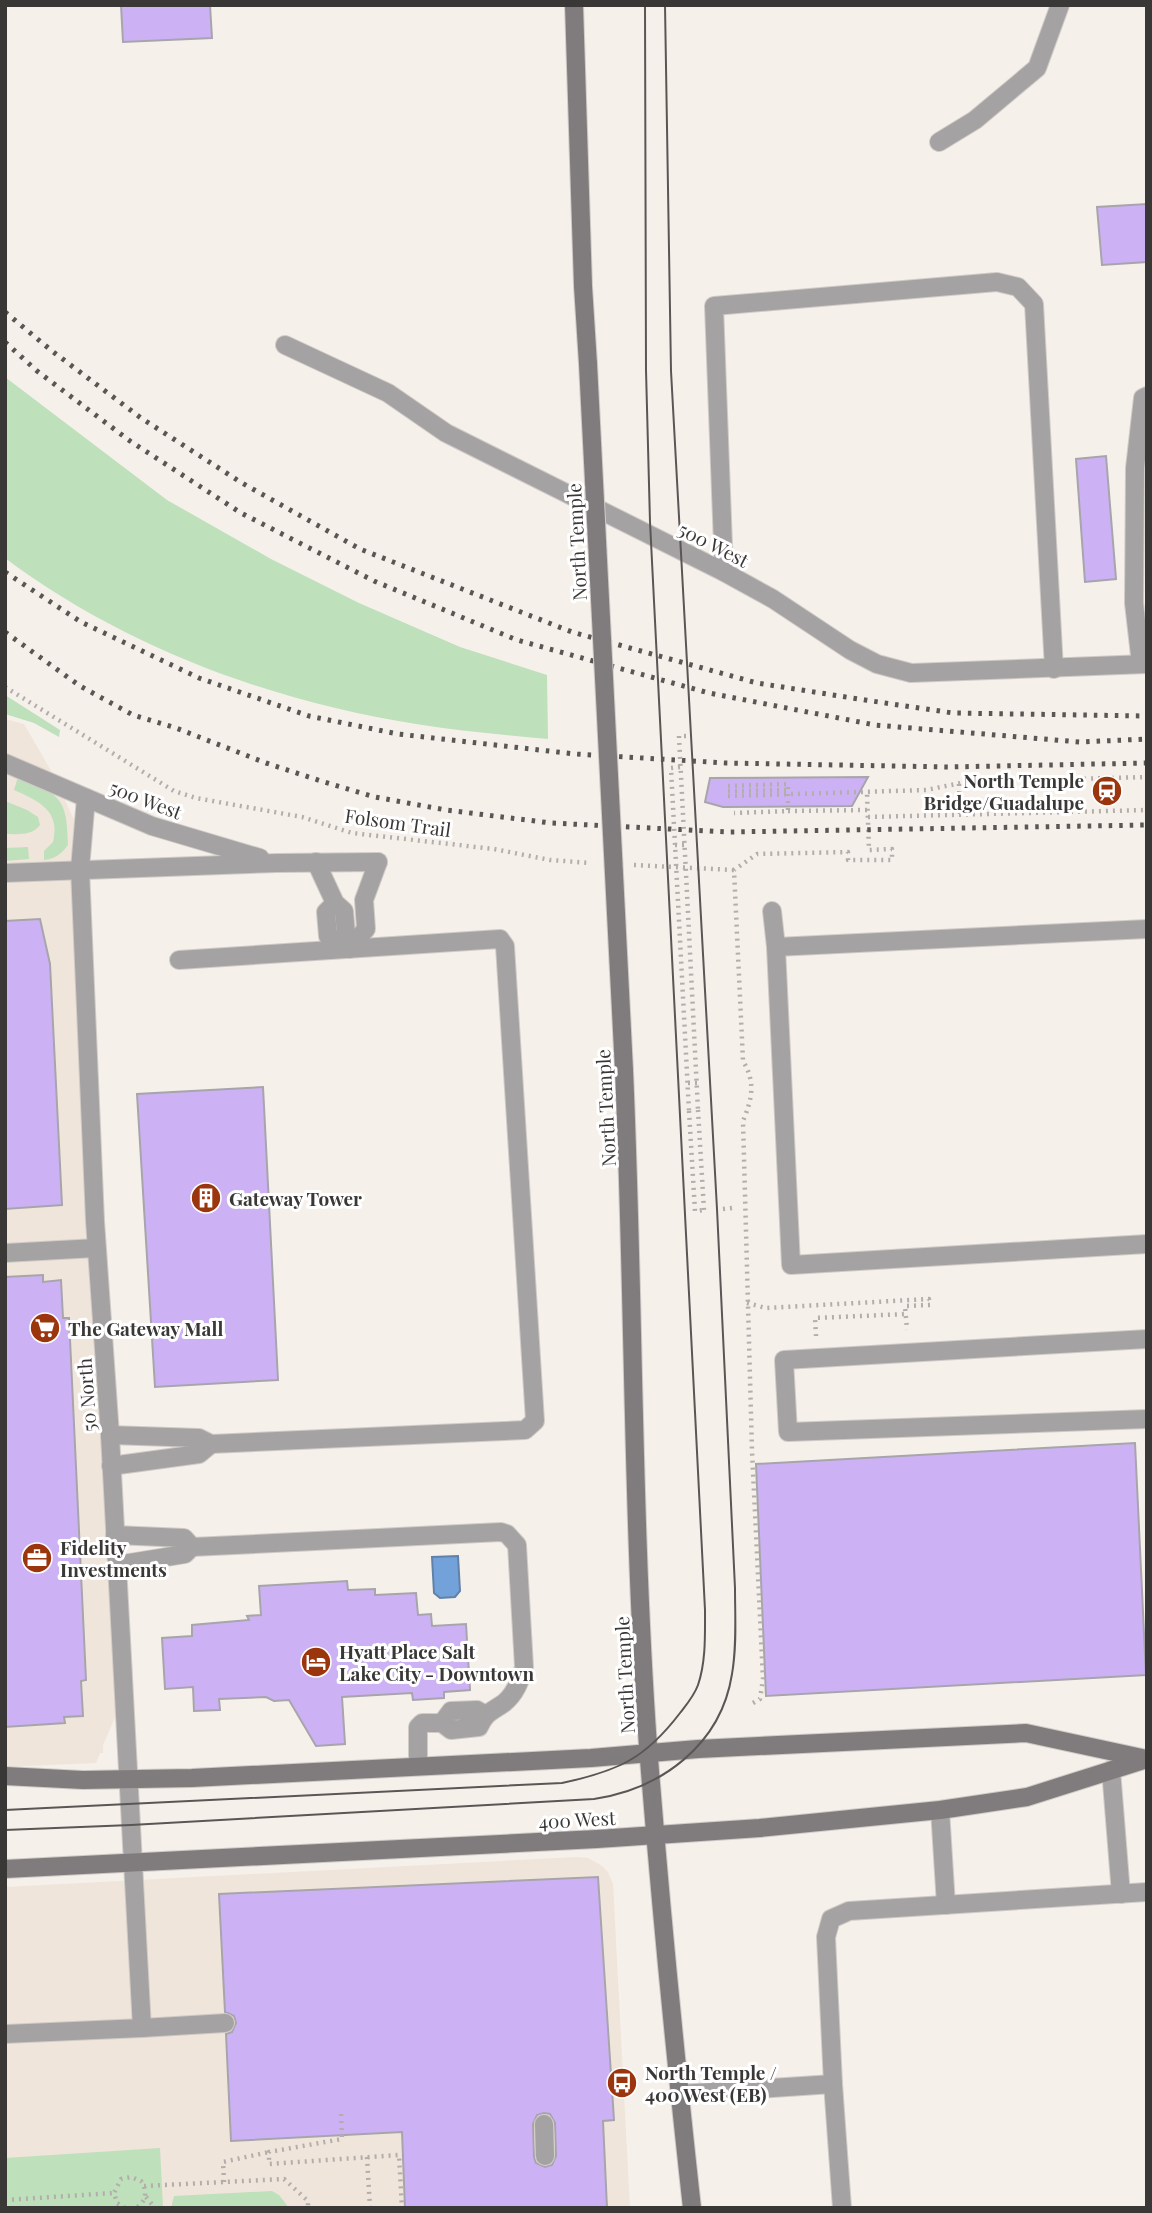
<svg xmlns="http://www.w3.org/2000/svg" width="1152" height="2213" font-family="'Playfair Display',serif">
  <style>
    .built { fill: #f0e5da }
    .green { fill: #bee0bb }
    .water { fill: #72a2d9; stroke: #6182a8; stroke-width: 2 }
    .building { fill: #ccb2f5; stroke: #a7a5ab; stroke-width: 2; fill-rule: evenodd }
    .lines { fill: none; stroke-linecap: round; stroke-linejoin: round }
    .lane-casing { stroke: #d0cbc7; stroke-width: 20 }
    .street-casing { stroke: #d0cbc7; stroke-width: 20 }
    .secondary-casing { stroke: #d0cbc7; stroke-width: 20 }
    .path { stroke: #b3aeab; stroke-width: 4.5; stroke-dasharray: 2 5; stroke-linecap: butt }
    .lane { stroke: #a5a2a3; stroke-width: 18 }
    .street { stroke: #a5a2a3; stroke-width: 18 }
    .secondary { stroke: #807c7e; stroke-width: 18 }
    .tram { stroke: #595654; stroke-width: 2 }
    .rail { stroke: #595654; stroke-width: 5; stroke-dasharray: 3.5 7; stroke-linecap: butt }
    .secondary-bridge-casing { stroke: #d0cbc7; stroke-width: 20; stroke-linecap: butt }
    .path-bridge { stroke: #b3aeab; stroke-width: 4.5; stroke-dasharray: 2 5; stroke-linecap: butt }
    .secondary-bridge { stroke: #807c7e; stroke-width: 18 }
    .labels { text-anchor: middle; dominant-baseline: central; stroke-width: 6; stroke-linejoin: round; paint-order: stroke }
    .street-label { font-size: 19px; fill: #3a3836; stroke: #fff }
    .poi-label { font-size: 19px; font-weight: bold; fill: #3a3836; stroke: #fff; text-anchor: start }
  </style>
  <rect width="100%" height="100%" fill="#f6f0eb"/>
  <!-- built -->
  <g class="built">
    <polygon points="5,719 24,724 50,769 80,832 133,1676 103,1745 103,1753 100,1753 96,1763 5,1767"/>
    <polygon points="576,1857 588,1858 602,1866 608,1872 613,1884 630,2208 5,2208 5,1887"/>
  </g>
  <!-- green -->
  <g class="green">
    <path d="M5,377l162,123 104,59 88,44 101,44 87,28 1,64c-44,-4 -89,-8 -132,-15 -146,-23 -292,-77 -411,-166z"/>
    <polygon points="5,695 60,730 59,737 34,723 5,714"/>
    <path d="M18,777c43,18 49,21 50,68 -7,9 -13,14 -24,15v-9l9,-9c8,-31 -14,-41 -39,-52z"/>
    <path d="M5,801l22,9 11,7 2,8c-8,11 -22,9 -35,9z"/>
    <polygon points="28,847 29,859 5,861 5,848"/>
    <polygon points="160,2148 163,2208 5,2208 5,2158"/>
    <polygon points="272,2191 279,2195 289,2208 171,2208 174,2196"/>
  </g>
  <!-- water -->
  <polygon class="water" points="458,1556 460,1591 455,1597 440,1598 434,1593 432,1557"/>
  <!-- building -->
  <g class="building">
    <polygon points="121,5 210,5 212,38 123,42"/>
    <polygon points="1147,204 1147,262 1102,265 1097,207"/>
    <polygon points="1106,456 1116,579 1085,582 1076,459"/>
    <polygon points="868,777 852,806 723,807 705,802 710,778"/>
    <polygon points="40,919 50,964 62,1205 5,1209 5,921"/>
    <polygon points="263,1087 278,1380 155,1387 137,1094"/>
    <polygon points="43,1275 43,1282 61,1280 63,1318 69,1318 86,1680 81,1681 83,1716 64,1717 65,1723 5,1727 5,1277"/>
    <polygon points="1135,1443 1146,1675 766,1696 756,1464"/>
    <polygon points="347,1581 348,1590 375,1589 375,1595 416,1593 418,1615 431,1614 432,1626 466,1624 470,1690 444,1692 444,1698 413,1700 412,1693 342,1697 345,1744 316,1746 289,1700 274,1701 266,1697 219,1699 220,1710 194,1711 193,1687 165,1689 162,1638 192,1636 192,1625 249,1620 247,1616 261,1615 259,1586"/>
    <path d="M598,1877l16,243 -11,1 4,87h-202l-3,-76 -171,9 -5,-107 6,-2 4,-9 -2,-7 -9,-4 -6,-118zM544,2113l6,1 5,9 1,33 -4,9 -7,2 -9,-4 -2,-6 -1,-33 4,-9z"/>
  </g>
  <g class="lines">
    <!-- lane casing -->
    <g class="lane-casing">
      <g id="lane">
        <polyline points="939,142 975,120 1037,68 1060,5"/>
        <polyline points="724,572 714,306 997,282 1018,287 1034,304 1054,669"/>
        <polyline points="1141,664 1134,603 1135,468 1143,398 1147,396"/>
        <polyline points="316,862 335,903 344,911 346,934 337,941"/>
        <polyline points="335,903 326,912 328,936 349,949 366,929 364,900 378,862"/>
        <polyline points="772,911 776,947 1147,929"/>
        <polyline points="776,947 791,1265 1147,1244"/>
        <polyline points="179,960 500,939 505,946 535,1421 525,1430 211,1444"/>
        <polyline points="1147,1339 784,1360 788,1432 1147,1419"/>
        <polyline points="110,1435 199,1438 211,1444 199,1454 111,1466"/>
        <polyline points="115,1535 184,1538 192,1547 185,1554 117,1565"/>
        <path d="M192,1547l309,-15 6,2 10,11 7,122c-4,15 -9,27 -20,36 -13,9 -18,9 -25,24l-28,3 -9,-7 9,-12 26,-1 7,4"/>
        <polyline points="418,1766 418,1727 422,1723 442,1723"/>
        <polyline points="1111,1770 1121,1894"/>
        <polyline points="940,1810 946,1905"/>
        <polyline points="142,2028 225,2023"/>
        <polyline points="5,2034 142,2028 133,1863"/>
        <polyline points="680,2094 833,2084"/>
        <polyline points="842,2208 833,2084 826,1937 831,1919 849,1911 1147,1892"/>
      </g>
    </g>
    <!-- street casing -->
    <g class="street-casing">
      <g id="street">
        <polyline points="285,345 388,393 446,433 724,572 773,599 850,650 877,664 911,673 1147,664"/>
        <polyline points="5,763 152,826 260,858"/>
        <polyline points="86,798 80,869 95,1221 110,1435 133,1863"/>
        <polyline points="5,873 277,863 378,862"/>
        <polyline points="5,1253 96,1248"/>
        <polyline points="544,2124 545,2156"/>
      </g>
    </g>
    <!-- secondary casing -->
    <g class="secondary-casing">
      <g id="secondary">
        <polyline points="574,5 583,286 588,364"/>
        <path d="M624,1070c10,225 8,451 24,676 12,154 27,308 44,462"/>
        <polyline points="5,1776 83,1780 192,1778 591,1758 698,1749 1026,1733 1142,1758"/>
        <polyline points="5,1869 597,1839 760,1828 940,1810 1027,1797 1147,1759"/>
      </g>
    </g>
    <!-- path -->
    <g class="path">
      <polyline points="5,687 174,791 196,798 302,817 352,833 494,849 550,860 591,863"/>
      <polyline points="959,784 960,814"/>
      <polyline points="728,786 788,784 788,811 734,813"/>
      <polyline points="728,791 788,790"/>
      <polyline points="728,796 926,790 966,782 1147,777"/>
      <polyline points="788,811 867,810"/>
      <polyline points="868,817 1147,810"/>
      <polyline points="675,845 684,845"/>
      <polyline points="634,865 734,870"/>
      <polyline points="688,1083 697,1083"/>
      <polyline points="698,1110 704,1210 708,1210"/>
      <polyline points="689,1111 695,1211 704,1210"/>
      <polyline points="723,1209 732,1208"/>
      <polyline points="747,1303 766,1308 929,1299 930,1305 905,1306 907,1330"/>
      <polyline points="816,1336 815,1318 906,1314"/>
      <path d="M753,1703l7,-4 3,-20 -11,-228 -9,-330c9,-22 13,-38 0,-60l-9,-191 23,-16 91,-2v8h44v-11l-23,1 -2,-57"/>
      <polyline points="341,2114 342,2139 269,2152 269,2164 399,2155 402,2208"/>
      <polyline points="367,2157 370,2208"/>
      <polyline points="224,2182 223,2162 269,2152"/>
      <polyline points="144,2186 284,2179 308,2201 308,2208"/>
      <polyline points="146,2197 155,2208"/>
      <polyline points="5,2200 114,2193"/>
      <path d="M125,2208l-8,-5 -3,-10 7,-14 10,-2 10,4c7,10 5,21 -5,27"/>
    </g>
    <!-- lane -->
    <use href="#lane" class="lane"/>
    <!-- street -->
    <use href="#street" class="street"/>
    <!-- secondary -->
    <use href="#secondary" class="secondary"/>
    <!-- tram -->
    <g class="tram">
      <path d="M5,1810l557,-27c56,-12 83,-24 118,-70 7,-9 14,-17 18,-28 8,-23 7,-51 7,-75l-55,-1088 -4,-152 -1,-365"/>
      <path d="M5,1830l126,-5 463,-26c67,-10 127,-54 138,-125 5,-28 3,-58 3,-86l-18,-379 -46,-838 -6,-366"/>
    </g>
    <!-- rail -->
    <g class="rail">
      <polyline points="5,312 52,351 141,418 242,483 360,549 572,632 757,683 865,700 953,713 1147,716"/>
      <polyline points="5,342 37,371 130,441 241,513 374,581 517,640 709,693 875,725 1080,742 1147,739"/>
      <polyline points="5,572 81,622 199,678 309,716 398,734 575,754 726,763 948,767 1147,763"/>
      <polyline points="5,632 80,686 133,715 176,728 266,763 324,782 375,797 446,810 551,823 729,832 1147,825"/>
    </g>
    <!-- secondary-bridge casing -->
    <g class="secondary-bridge-casing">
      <polyline id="secondary-bridge" points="588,364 624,1070"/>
    </g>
    <!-- path-bridge -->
    <g class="path-bridge">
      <polyline points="686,736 679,736 698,1110"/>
      <polyline points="680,767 671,768 689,1111"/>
    </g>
    <!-- secondary-bridge -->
    <use href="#secondary-bridge" class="secondary-bridge"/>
  </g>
  <!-- icons -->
  <defs>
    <g id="station-disc" transform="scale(1.575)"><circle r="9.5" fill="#9b350e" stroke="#fff"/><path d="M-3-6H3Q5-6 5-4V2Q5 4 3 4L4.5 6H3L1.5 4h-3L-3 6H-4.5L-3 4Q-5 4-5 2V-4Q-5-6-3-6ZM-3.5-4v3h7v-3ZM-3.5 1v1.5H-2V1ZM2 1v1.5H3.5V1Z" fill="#fff"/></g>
    <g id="building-disc" transform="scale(1.575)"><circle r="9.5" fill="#9b350e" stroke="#fff"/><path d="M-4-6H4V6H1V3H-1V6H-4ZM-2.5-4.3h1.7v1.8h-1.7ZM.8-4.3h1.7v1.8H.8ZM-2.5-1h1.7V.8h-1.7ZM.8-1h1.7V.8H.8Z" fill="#fff"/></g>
    <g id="supermarket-disc" transform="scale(1.575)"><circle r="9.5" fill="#9b350e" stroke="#fff"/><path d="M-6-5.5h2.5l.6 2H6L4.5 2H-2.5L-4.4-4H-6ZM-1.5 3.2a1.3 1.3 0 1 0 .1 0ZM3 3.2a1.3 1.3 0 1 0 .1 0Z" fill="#fff"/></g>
    <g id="office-disc" transform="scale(1.575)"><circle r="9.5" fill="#9b350e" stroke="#fff"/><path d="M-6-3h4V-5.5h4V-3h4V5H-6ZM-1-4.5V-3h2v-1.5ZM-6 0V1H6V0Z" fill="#fff"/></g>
    <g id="hotel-disc" transform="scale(1.575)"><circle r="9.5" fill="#9b350e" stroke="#fff"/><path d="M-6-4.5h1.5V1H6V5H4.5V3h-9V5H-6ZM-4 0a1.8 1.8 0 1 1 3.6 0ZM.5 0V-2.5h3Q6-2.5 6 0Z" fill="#fff"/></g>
    <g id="bus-disc" transform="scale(1.575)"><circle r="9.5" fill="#9b350e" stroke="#fff"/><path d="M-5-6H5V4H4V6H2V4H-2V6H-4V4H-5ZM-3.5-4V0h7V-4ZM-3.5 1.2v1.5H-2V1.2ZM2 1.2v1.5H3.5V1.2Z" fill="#fff"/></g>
  </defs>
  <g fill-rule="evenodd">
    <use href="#station-disc" x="1107" y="791"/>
    <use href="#building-disc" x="206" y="1198"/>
    <use href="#supermarket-disc" x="45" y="1328"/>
    <use href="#office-disc" x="37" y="1558"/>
    <use href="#hotel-disc" x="316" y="1662"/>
    <use href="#bus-disc" x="622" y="2083"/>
  </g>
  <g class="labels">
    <!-- street labels -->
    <g class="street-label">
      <text transform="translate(576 542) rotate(-93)">North Temple</text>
      <text transform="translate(714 544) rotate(27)">500 West</text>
      <text transform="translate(146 799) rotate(21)">500 West</text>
      <text transform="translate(398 822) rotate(8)">Folsom Trail</text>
      <text transform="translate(605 1108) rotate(-93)">North Temple</text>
      <text transform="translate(86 1395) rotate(-94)">50 North</text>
      <text transform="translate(624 1675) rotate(-93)">North Temple</text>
      <text transform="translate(577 1819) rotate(-3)">400 West</text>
    </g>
    <!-- poi labels -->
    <g class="poi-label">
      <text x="1084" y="780" text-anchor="end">North Temple<tspan x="1084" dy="22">Bridge/Guadalupe</tspan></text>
      <text x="229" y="1198">Gateway Tower</text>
      <text x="68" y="1328">The Gateway Mall</text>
      <text x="60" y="1547">Fidelity<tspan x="60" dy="22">Investments</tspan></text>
      <text x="339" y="1651">Hyatt Place Salt<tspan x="339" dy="22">Lake City - Downtown</tspan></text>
      <text x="645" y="2072">North Temple /<tspan x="645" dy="22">400 West (EB)</tspan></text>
    </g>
  </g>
  <!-- border -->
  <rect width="1152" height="2213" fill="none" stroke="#3a3836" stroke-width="14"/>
</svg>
